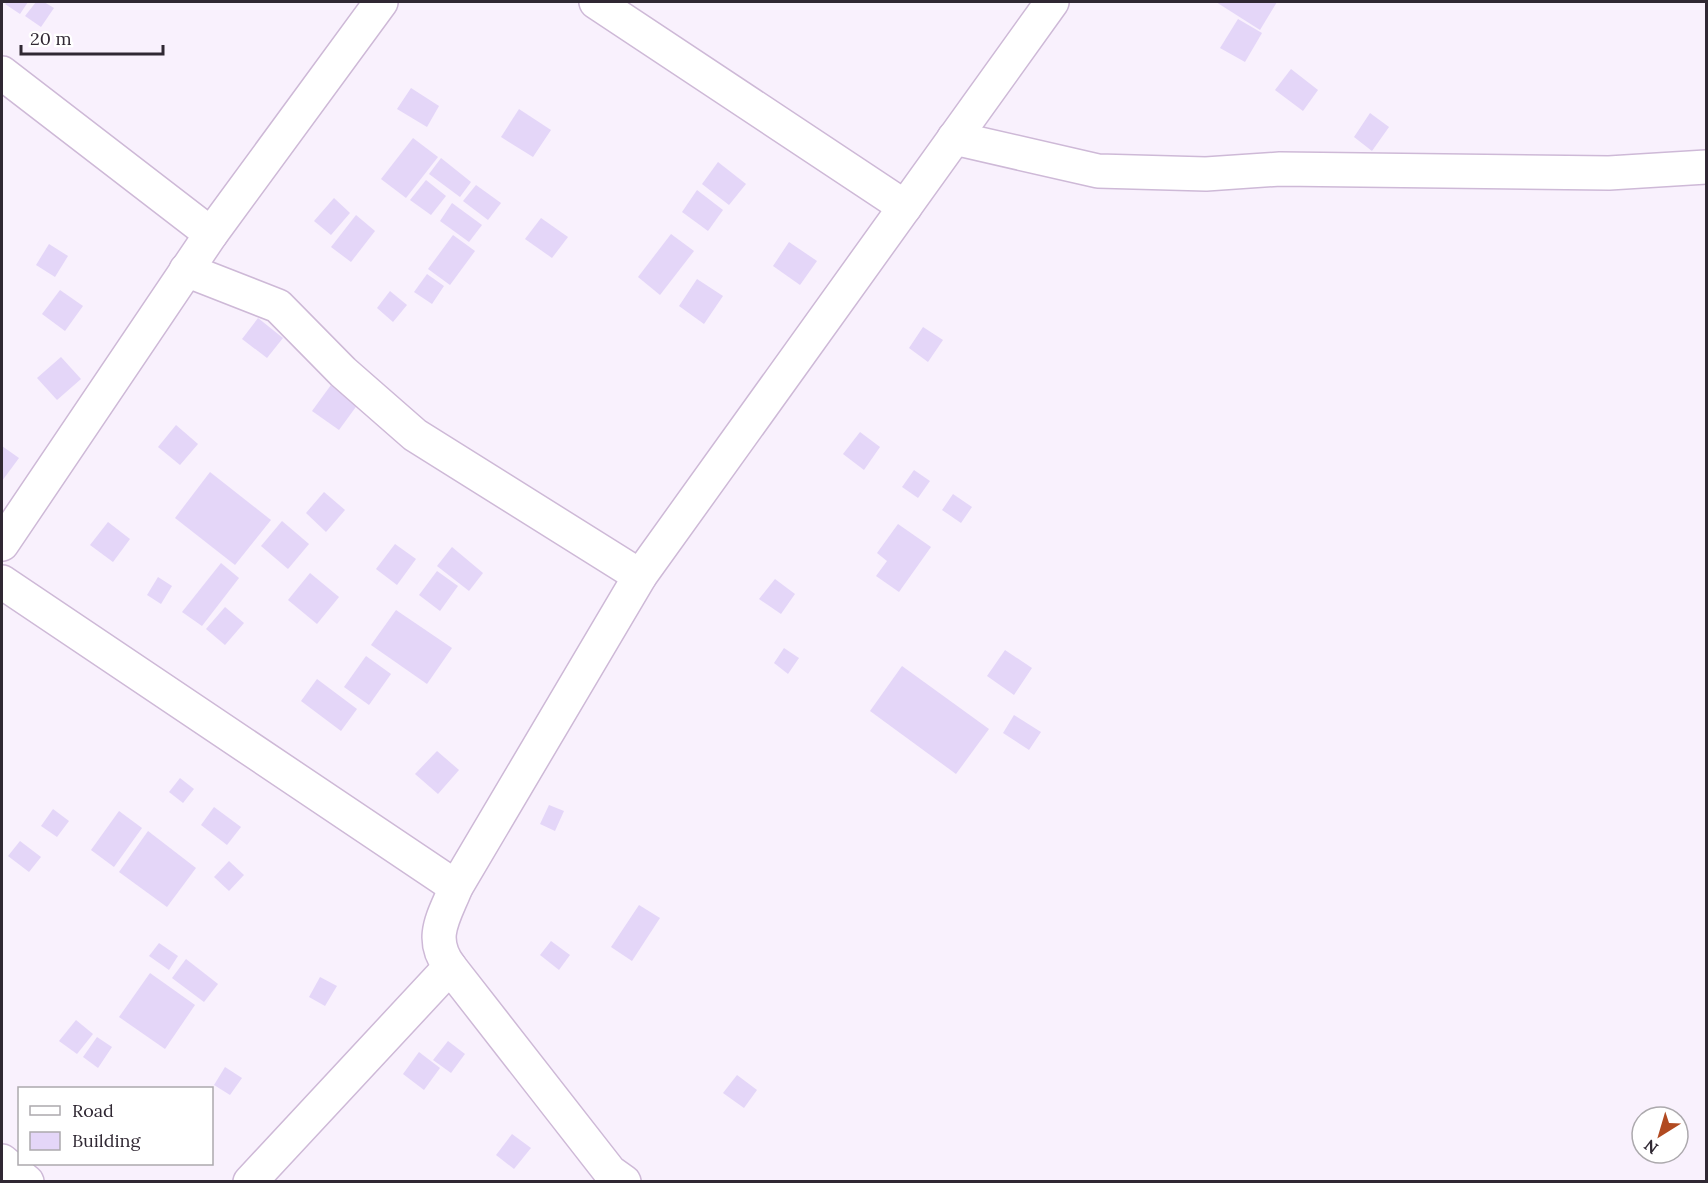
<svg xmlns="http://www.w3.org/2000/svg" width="1708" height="1183" font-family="Lora,serif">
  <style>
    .building { fill: #e4d6f8 }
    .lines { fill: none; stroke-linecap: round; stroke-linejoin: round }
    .minor-casing { stroke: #ceb9d7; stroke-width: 36 }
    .minor { stroke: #fff; stroke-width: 33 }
  </style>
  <rect width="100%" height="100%" fill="#f9f1fd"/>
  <!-- building -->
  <g class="building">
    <polygon points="7,2 28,2 20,14 5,4"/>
    <polygon points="36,2 44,2 54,8 41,27 25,16"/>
    <polygon points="1216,2 1277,2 1260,30"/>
    <polygon points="1238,19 1262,33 1245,62 1220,48"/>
    <polygon points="1291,69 1318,90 1303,111 1275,90"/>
    <polygon points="411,88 439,106 427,127 397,109"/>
    <polygon points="519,109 551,130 533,157 501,137"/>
    <polygon points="1370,113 1389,127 1372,151 1354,137"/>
    <polygon points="413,138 438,157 406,198 381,179"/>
    <polygon points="441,158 471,182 460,197 429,174"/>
    <polygon points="718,162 746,184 729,205 702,184"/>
    <polygon points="426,180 446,196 431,215 410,200"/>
    <polygon points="476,185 501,203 488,220 463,201"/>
    <polygon points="697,190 723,210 708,231 682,212"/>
    <polygon points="334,198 350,213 331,235 314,221"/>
    <polygon points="452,203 482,225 469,242 440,221"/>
    <polygon points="356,215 375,231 351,262 331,247"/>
    <polygon points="541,218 568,237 552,258 525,239"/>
    <polygon points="671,234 694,251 660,295 638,277"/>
    <polygon points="453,235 475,251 450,285 428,269"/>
    <polygon points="789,242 817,261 800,285 773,266"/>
    <polygon points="49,244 68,256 55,277 36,265"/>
    <polygon points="427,274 444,286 432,304 414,292"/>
    <polygon points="697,279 723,296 704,324 679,306"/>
    <polygon points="60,290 83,306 65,331 42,314"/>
    <polygon points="390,291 407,305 393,322 377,308"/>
    <polygon points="258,318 283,338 267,358 242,339"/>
    <polygon points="923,327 943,340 928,362 909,348"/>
    <polygon points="61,357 81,379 57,400 37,378"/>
    <polygon points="331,385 358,404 339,430 312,411"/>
    <polygon points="176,425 198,444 180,465 158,447"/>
    <polygon points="860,432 880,447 864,470 843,454"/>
    <polygon points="2,446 19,458 2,481"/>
    <polygon points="914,470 930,481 918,498 902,487"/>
    <polygon points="210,472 271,520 235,565 175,518"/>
    <polygon points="324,492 345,510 326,532 306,513"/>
    <polygon points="953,494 972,507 961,523 942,510"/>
    <polygon points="282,521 309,544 288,569 261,546"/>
    <polygon points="108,522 130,539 113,562 90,545"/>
    <polygon points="898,524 931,547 899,592 876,576 887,561 877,553"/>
    <polygon points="395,544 416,559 397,585 376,569"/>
    <polygon points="452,547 483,573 469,591 437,566"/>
    <polygon points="221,563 239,578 202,626 182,612"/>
    <polygon points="437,571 458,586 440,611 419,595"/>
    <polygon points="310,573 339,597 317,624 288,600"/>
    <polygon points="158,577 172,586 161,604 147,595"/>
    <polygon points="775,579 795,594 781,614 759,599"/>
    <polygon points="225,607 244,623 225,645 206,629"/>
    <polygon points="396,610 452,648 427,684 371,645"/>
    <polygon points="784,648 799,658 788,674 774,663"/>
    <polygon points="1005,650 1032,668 1014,695 987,676"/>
    <polygon points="366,656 391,674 369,705 344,687"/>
    <polygon points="902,666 989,729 956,774 870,711"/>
    <polygon points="317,679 357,709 341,731 301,701"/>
    <polygon points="1014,715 1041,732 1029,750 1003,733"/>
    <polygon points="437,751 459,770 438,794 415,774"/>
    <polygon points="180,778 194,789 183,803 169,792"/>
    <polygon points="549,805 564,811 555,831 540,824"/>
    <polygon points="214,807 241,827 227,845 201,825"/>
    <polygon points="53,809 69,821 57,837 41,826"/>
    <polygon points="119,811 142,828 114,867 91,850"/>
    <polygon points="148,831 196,868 167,907 119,872"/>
    <polygon points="20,841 41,857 29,872 8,856"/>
    <polygon points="229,861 244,875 229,891 214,877"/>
    <polygon points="639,905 660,918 632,961 611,947"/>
    <polygon points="551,941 570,955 559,970 540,955"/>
    <polygon points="159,943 178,956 169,970 149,956"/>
    <polygon points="186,959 218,984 204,1002 172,978"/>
    <polygon points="150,973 195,1005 165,1049 119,1017"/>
    <polygon points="320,977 337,986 325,1006 309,997"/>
    <polygon points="76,1020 93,1034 77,1054 59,1041"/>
    <polygon points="97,1037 112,1047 98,1068 83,1057"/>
    <polygon points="448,1041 465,1054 451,1073 433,1060"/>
    <polygon points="419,1052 440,1068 424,1090 403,1074"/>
    <polygon points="225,1067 242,1078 230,1095 214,1085"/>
    <polygon points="737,1075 757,1090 744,1108 723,1093"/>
    <polygon points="512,1134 531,1148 514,1169 496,1155"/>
  </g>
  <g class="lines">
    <!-- minor casing -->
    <g class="minor-casing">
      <g id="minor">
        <polyline points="596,2 905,207"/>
        <polyline points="2,73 211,234"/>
        <polyline points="954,138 1098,171 1206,174 1280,169 1609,173 1706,167"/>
        <polyline points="186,270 278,306 343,372 415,435 640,576"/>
        <polyline points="2,544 211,234 381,2"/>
        <polyline points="2,582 456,887"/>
        <polyline points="450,967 610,1172 624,1182"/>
        <polyline points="2,1161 27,1182"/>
        <path d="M250,1182l200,-215c-22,-29 -6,-50 6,-80l184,-311 412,-574"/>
      </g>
    </g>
    <!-- minor -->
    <use href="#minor" class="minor"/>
  </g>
  <!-- border -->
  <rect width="1708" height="1183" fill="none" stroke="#302833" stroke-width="6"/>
  <!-- legend -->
  <rect x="18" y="1087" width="195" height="78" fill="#ffffff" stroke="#aca9ad" stroke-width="1.5"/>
  <rect x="30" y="1106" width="30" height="9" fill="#ffffff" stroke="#aca9ad" stroke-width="1.5"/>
  <text x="72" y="1117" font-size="18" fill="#302833">Road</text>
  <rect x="30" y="1132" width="30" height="18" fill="#e4d6f8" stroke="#aca9ad" stroke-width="1.5"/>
  <text x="72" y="1147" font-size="18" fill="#302833">Building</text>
  <!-- north arrow -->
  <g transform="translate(1660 1135) rotate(217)"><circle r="28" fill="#ffffff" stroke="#aca9ad" stroke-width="1.5"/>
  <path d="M0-4.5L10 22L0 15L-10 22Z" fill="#b14a21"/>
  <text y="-9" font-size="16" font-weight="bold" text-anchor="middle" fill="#302833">N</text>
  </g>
  <!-- scale -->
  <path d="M21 45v9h142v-9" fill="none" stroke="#302833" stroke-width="3"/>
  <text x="30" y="45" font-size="18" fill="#302833" stroke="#ffffff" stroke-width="4.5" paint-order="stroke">20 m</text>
</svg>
